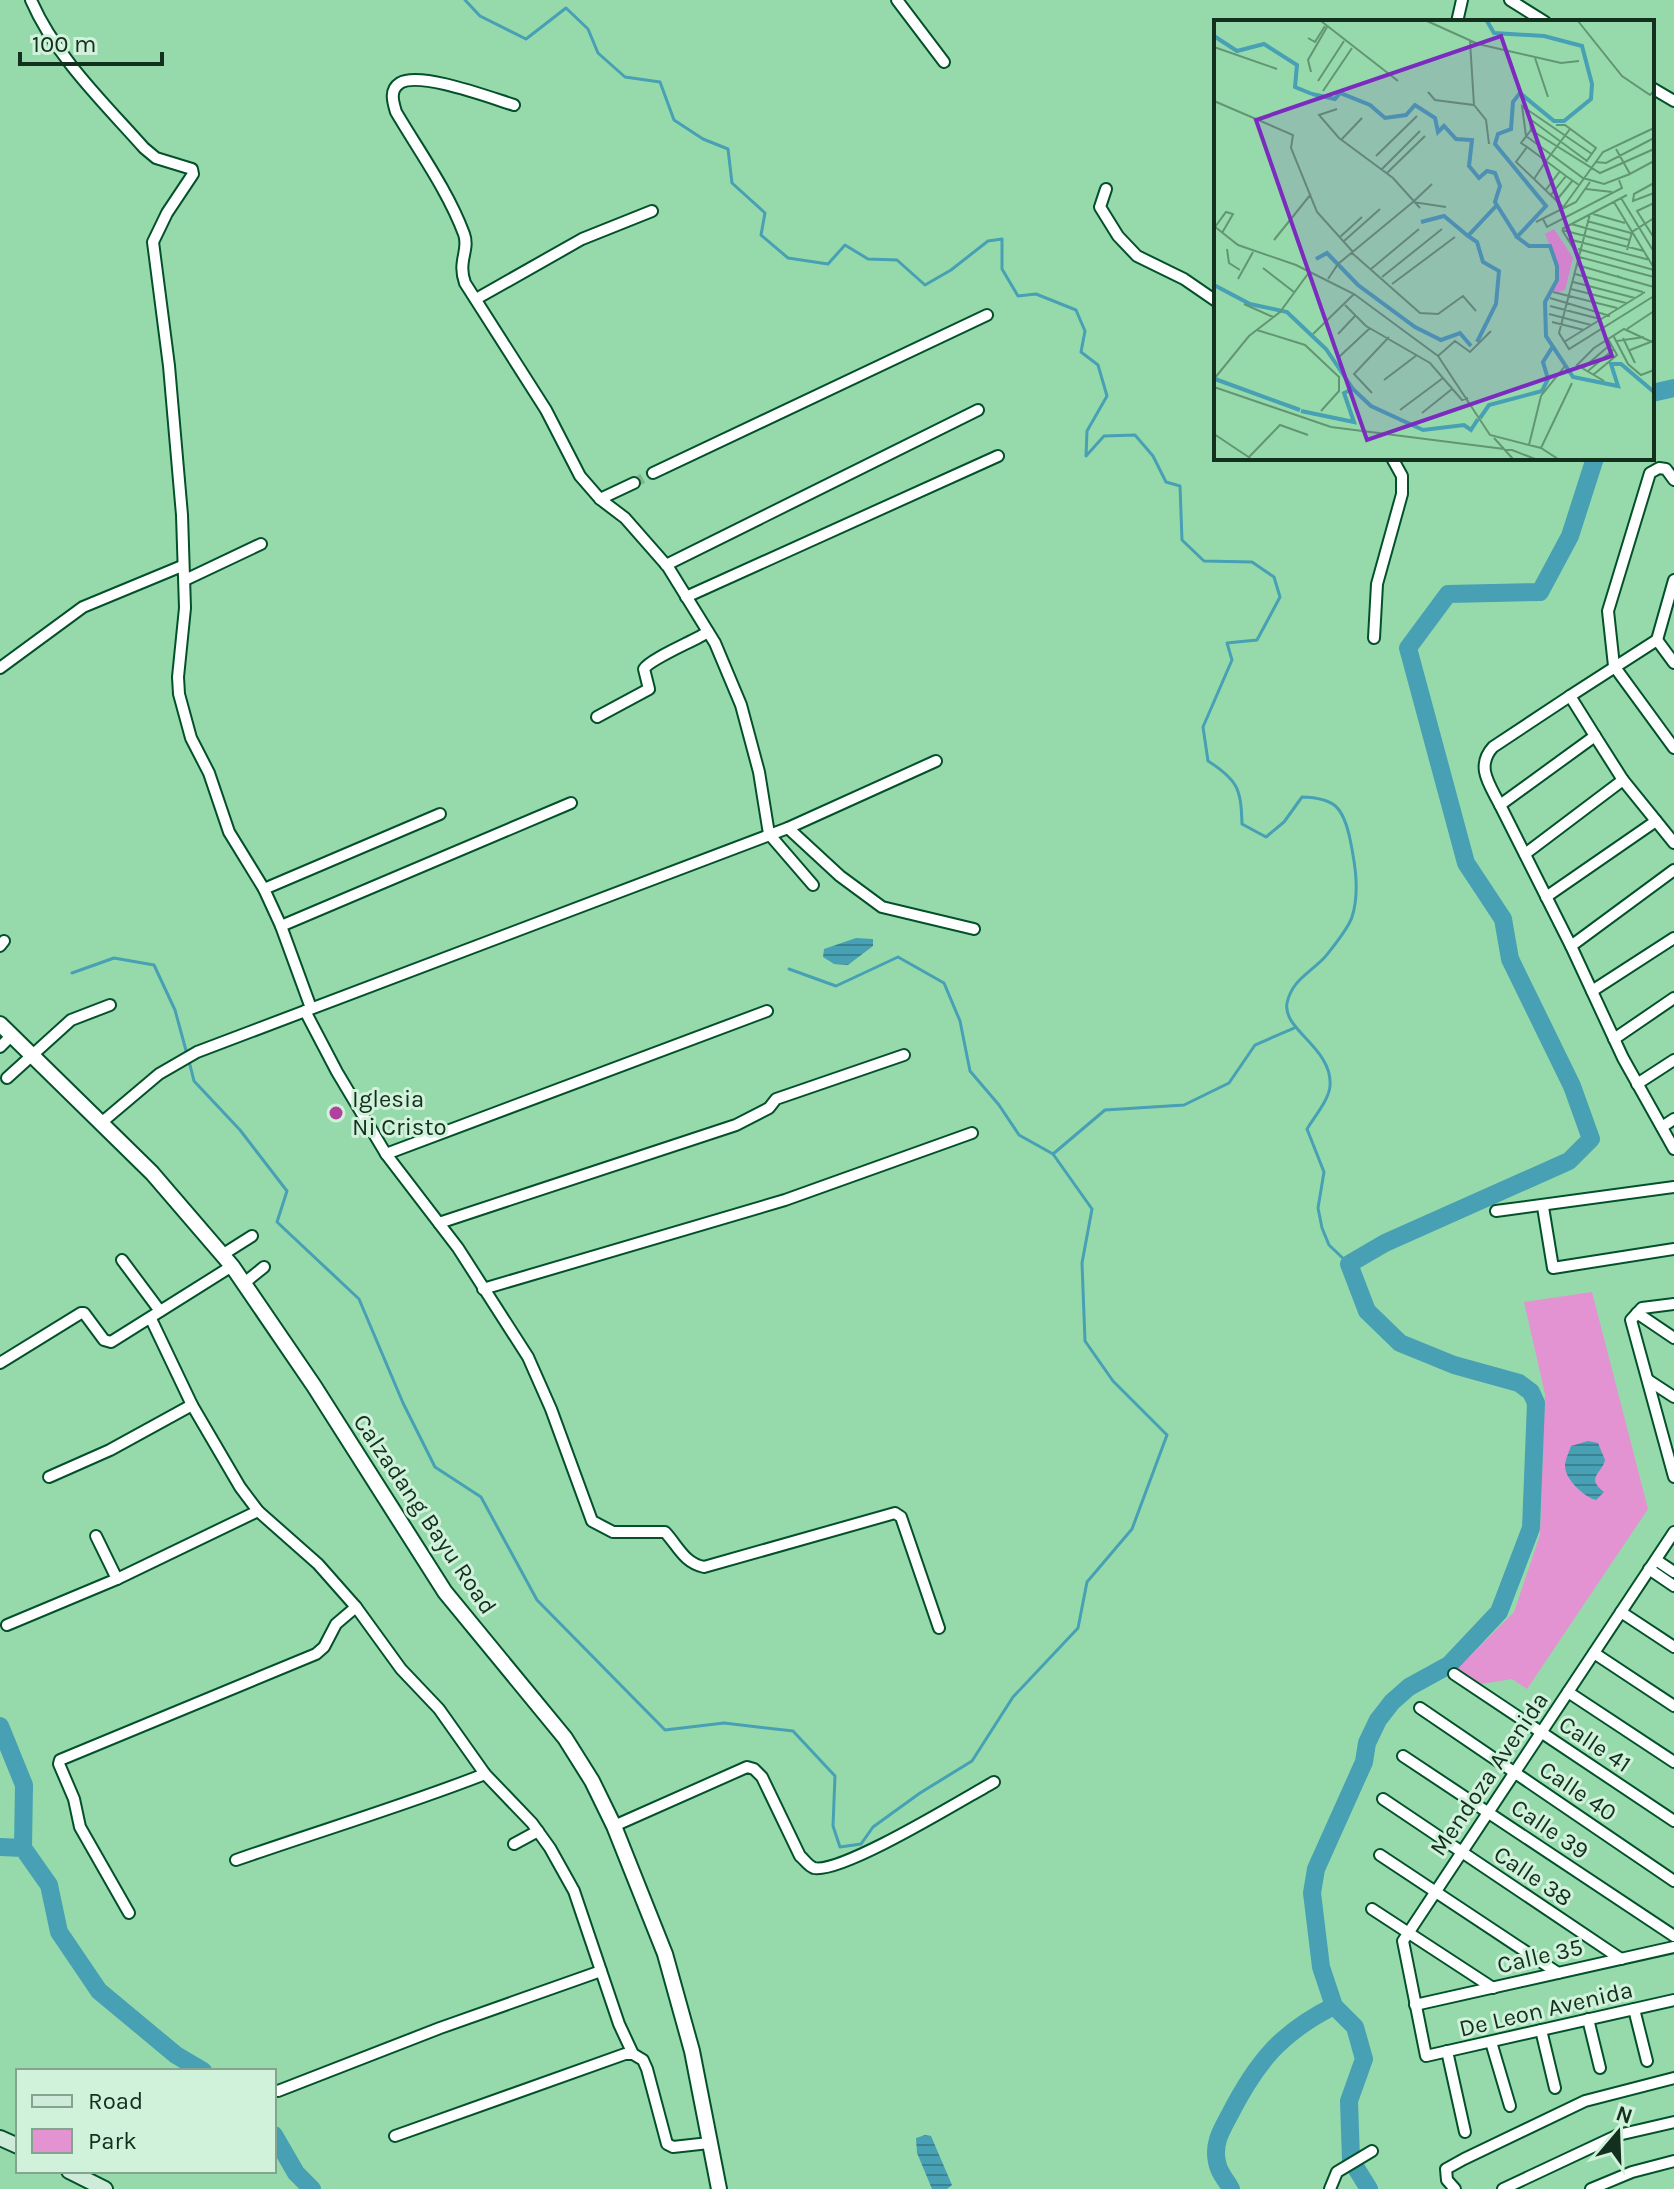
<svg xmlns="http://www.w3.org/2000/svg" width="1674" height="2189" font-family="Karla,sans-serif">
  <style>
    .park { fill: #e392d2 }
    .water { fill: url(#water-rules) }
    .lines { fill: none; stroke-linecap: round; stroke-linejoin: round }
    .stream { stroke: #47a0b3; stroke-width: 3 }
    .river { stroke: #47a0b3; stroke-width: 18 }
    .minor-tunnel { stroke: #7cb890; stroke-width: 10; stroke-dasharray: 10 5; stroke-linecap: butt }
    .minor-casing { stroke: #03512b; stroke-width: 14 }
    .tertiary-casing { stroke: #03512b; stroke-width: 18 }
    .secondary-casing { stroke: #03512b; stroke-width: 18 }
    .minor { stroke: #fff; stroke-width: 10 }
    .tertiary { stroke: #fff; stroke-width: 14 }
    .secondary { stroke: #ceebd9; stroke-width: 14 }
    .poi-dot { fill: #b0419e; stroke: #d1f2da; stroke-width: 3 }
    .labels { text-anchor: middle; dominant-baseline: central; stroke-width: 6; stroke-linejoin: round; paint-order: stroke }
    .poi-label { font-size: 24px; fill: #132f1e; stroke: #d1f2da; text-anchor: start }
    .street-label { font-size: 24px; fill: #132f1e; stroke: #d1f2da }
    .inset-river { fill: none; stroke: #47a0b3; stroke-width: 4 }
    .inset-road { fill: none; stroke: #629673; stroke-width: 2 }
    .view { fill: #7b2cbf; fill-opacity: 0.15; stroke: #7b2cbf; stroke-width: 4 }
    .inset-edge { fill: none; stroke: #132f1e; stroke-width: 4 }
  </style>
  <defs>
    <pattern id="water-rules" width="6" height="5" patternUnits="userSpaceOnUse" patternTransform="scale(2)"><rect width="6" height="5" fill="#47a0b3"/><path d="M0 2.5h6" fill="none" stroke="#3a8391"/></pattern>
  </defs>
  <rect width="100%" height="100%" fill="#96daac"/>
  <!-- park -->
  <polygon class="park" points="1592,1292 1648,1509 1527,1689 1512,1679 1481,1684 1456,1670 1514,1612 1540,1535 1545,1394 1524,1302"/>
  <!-- water -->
  <g class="water">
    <polygon points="856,938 873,939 873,946 848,965 834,964 823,957 824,949"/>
    <path d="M1588,1441l10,2 7,17c-3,14 -20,17 -1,32l-8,8c-12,-3 -31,-21 -31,-34 0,-6 4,-14 6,-20z"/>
    <polygon points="925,2135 931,2136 952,2185 947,2189 932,2189 917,2153 916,2138"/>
  </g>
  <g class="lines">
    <!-- stream -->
    <g class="stream">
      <path d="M465,0l15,16 46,23 40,-31 22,21 10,24 27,24 35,5 14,38 29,19 25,10 4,34 33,30 -4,22 27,23 40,6 17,-19 23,14 29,1 28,25 26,-15 37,-29 14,-2v30l16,27 18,-2 40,16 9,21 -4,21 17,13 9,31 -20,35 -1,25 18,-20 31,-1 18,21 13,26 14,4 2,54 22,21 48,1 22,15 6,20 -23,43 -30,3 5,17 -29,67 5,34c30,19 33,28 34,63l24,13 18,-15 18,-25c32,1 41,9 48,42 5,24 10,53 2,78 -4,12 -19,30 -27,40 -15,16 -33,23 -38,46 -5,27 46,45 43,83 -1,14 -16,31 -23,43l17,43 -6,36 4,20 7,17 20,19"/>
      <polyline points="789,969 836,986 898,957 944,983 960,1021 970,1071 999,1105 1019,1135 1053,1154"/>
      <polyline points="72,973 114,958 154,965 175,1010 187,1054"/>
      <polyline points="189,1061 194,1081 240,1130 287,1191 277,1222 359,1299 403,1403 435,1467 481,1497 537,1600 665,1730 724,1723 793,1731 835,1776 833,1826 840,1847 861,1844 873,1827 920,1793 972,1761 1013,1697 1078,1628 1087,1582 1132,1529 1167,1435 1113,1381 1085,1341 1082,1263 1092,1209 1053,1154 1105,1110 1184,1105 1229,1083 1255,1045 1294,1028"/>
    </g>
    <!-- river -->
    <g class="river">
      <polyline points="1652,393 1674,388"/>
      <polyline points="0,1726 24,1785 23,1848"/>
      <polyline points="0,1847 23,1848 49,1885 59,1932 99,1991 176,2055 203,2071"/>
      <polyline points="274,2135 296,2173 312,2189"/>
      <path d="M1231,2189c-5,-10 -12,-15 -14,-27 -4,-18 4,-31 12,-46 27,-53 51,-83 105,-110"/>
      <polyline points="1369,2189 1351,2160 1349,2101 1364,2059 1355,2027 1334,2006 1321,1967 1312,1893 1316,1869 1364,1762 1367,1743 1378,1720 1392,1702 1409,1687 1449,1665 1499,1612 1531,1528 1536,1403 1531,1392 1519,1383 1454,1365 1400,1343 1367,1311 1349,1264 1385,1243 1569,1161 1591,1139 1572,1086 1510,959 1503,919 1466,863 1408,648 1448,594 1540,592 1570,536 1595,458"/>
    </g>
    <!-- minor-tunnel -->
    <polyline class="minor-tunnel" points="634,483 653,473"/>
    <!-- minor casing -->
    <g class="minor-casing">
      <g id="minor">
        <path d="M31,0c24,56 73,103 113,148l12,10 36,11 1,5 -26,39 -14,29 16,124 13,149 3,93 -7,69 1,17 12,44 18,35 20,59 35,57 17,37 30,82"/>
        <polyline points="897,0 944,62"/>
        <polyline points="1510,0 1545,22"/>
        <polyline points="1457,22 1462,0"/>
        <polyline points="1652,88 1674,101"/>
        <path d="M514,105c-23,-7 -94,-34 -114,-22 -11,7 -7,19 -4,29 23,39 52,79 68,122 6,16 -7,27 1,49l81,127 34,66 20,23 25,19 43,49 47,76 26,62 18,67 10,62 44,51"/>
        <polyline points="1106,189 1100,207 1118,236 1137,256 1184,279 1216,301"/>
        <polyline points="476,299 582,239 652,211"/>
        <polyline points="653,473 987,315"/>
        <polyline points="1674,480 1666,469 1659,468 1650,473 1608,611 1614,666 1674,748"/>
        <polyline points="600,499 634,483"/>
        <polyline points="666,565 978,410"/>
        <polyline points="185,580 261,544"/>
        <polyline points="686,597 998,456"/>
        <polyline points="1374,638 1377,584 1402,494 1402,476 1392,458"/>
        <polyline points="1657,640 1674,663"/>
        <polyline points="0,668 83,607 182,566"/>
        <path d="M597,717l52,-28 -5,-20c6,-10 50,-28 64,-37"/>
        <polyline points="1595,736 1570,696 1657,640 1674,580"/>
        <path d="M1500,805c-10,-20 -25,-38 -7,-58l77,-51"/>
        <polyline points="788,828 936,761"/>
        <polyline points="1674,843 1623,780 1595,736 1500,805 1571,946 1674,870"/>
        <polyline points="1525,854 1623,780"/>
        <polyline points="264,889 440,814"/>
        <polyline points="1546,897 1656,821"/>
        <polyline points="281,926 571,803"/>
        <polyline points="0,946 4,941"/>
        <polyline points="1571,946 1623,1058 1674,1149"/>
        <polyline points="1592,991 1674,938"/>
        <path d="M305,1011l32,61 49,82 72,94 70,109 23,52 41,112 21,11h52c13,14 19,31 39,35l191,-54 6,4 38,111"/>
        <polyline points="1614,1039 1674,998"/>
        <polyline points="0,1047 12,1035"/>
        <polyline points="7,1078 71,1020 110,1005"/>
        <polyline points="1637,1084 1674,1060"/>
        <polyline points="101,1123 159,1074 197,1052 788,828 840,876 882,907 974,929"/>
        <polyline points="1662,1127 1674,1119"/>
        <polyline points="386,1154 767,1011"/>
        <polyline points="1543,1207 1553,1268 1674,1249"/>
        <polyline points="1496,1211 1674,1187"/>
        <polyline points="439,1223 736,1125 769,1108 776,1099 904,1055"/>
        <polyline points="222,1255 252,1236"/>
        <polyline points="122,1260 160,1311"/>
        <polyline points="243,1284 264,1267"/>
        <polyline points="483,1289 785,1200 972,1133"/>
        <polyline points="1674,1304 1642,1308 1631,1320 1674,1477"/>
        <polyline points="1637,1313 1674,1338"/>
        <polyline points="151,1319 192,1405 240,1487 258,1511 318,1564 356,1607 401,1669 439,1709 485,1774 532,1823 550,1848 574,1891 619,2024 633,2054 643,2060 647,2069 667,2144 673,2147 709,2143"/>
        <polyline points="0,1363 81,1313 84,1313 104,1340 111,1342 232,1266"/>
        <polyline points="1648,1380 1674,1397"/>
        <polyline points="49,1477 110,1450 192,1405"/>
        <polyline points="1674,1532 1403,1941 1426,2056 1674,2000"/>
        <polyline points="96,1536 117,1579"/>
        <polyline points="1656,1560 1674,1572"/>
        <polyline points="1649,1569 1674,1586"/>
        <polyline points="1621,1612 1674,1647"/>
        <polyline points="7,1625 117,1579 258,1511"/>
        <polyline points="1594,1653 1674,1706"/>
        <polyline points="1454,1674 1674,1821"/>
        <polyline points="1568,1692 1674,1762"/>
        <polyline points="1420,1708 1674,1881"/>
        <polyline points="1403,1756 1674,1936"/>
        <polyline points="1383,1799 1621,1959"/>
        <path d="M614,1826l133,-59 7,2 8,8 38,79c5,4 8,10 14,12 28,6 149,-69 180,-86"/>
        <polyline points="514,1844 538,1831"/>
        <polyline points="1380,1855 1558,1973"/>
        <path d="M236,1860c83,-29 167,-54 249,-86"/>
        <polyline points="1372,1909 1493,1988"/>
        <polyline points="129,1913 80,1827 74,1799 59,1764 60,1760 316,1654 324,1647 336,1624 356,1607"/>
        <polyline points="1415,2005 1674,1947"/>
        <polyline points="1634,2009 1647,2061"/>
        <polyline points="1588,2019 1600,2068"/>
        <polyline points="1541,2030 1555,2088"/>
        <polyline points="1491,2042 1510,2106"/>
        <polyline points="1447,2051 1465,2132"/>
        <polyline points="274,2090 278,2091 440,2028 601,1971"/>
        <polyline points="395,2136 625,2054 633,2054"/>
        <polyline points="1330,2189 1337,2172 1372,2151"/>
        <polyline points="1455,2189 1447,2180 1446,2169 1464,2159 1585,2101 1674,2078"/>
        <polyline points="1503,2189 1618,2135 1674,2122"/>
        <polyline points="1591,2189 1632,2172 1674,2161"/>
      </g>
    </g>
    <!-- tertiary casing -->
    <g class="tertiary-casing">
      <polyline id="tertiary" points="0,1024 152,1173 232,1266 314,1386 445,1592 565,1738 592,1781 614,1826 665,1954 692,2051 719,2189"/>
    </g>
    <!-- secondary casing -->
    <g class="secondary-casing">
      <g id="secondary">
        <polyline points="0,2138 18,2146"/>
        <polyline points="69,2171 105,2189"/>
      </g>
    </g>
    <!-- minor -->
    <use href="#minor" class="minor"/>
    <!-- tertiary -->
    <use href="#tertiary" class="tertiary"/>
    <!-- secondary -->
    <use href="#secondary" class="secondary"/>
  </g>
  <!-- markers -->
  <circle class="poi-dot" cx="336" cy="1113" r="8"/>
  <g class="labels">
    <!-- poi labels -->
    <g class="poi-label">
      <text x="352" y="1099">Iglesia<tspan x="352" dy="28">Ni Cristo</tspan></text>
    </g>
    <!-- street labels -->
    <g class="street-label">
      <text transform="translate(425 1514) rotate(56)">Calzadang Bayu Road</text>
      <text transform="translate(1595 1744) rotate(34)">Calle 41</text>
      <text transform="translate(1489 1774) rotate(-56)">Mendoza Avenida</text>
      <text transform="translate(1578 1791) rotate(34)">Calle 40</text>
      <text transform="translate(1550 1829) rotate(34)">Calle 39</text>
      <text transform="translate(1533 1876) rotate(34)">Calle 38</text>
      <text transform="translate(1540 1956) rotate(-13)">Calle 35</text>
      <text transform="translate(1546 2009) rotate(-13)">De Leon Avenida</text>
    </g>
  </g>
  <!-- overview -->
  <g transform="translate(1214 20)">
    <rect width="440" height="440" fill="#96daac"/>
    <path d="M340,209l19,29 -8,32 -7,2 -5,-1 6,-24 -14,-33z" fill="#e392d2"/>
    <path class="inset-river" d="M273,1l7,12 50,3 38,10 10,38 -1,15 -27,22h-10l-34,-28 -7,9 -2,27 -13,5 -3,10 51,62 -29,31 12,9h21l7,20v14l-12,22 1,34 27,41 45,9 -7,-22h10l33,28M0,16l23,15 27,-7 33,21 -2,22 17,7M98,74l23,5 5,-6 30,12 15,13 21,-3 9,-10 20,13 3,14 6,-6 12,13 16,1 -3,26 10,12 8,-7 8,2 5,13 -5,16 22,35M207,202l23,-6 24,20M102,239l11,-6 31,32 57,42 26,13 19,-7 11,13M0,265l36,19 37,8 39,37 27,40M263,322l19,-38 3,-33 -16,-9 -6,-20 -9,-6 29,-31M1,359l85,31M87,391l53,11 -10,-29 9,-4 18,17 52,24 41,-5 7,5 7,-11M266,398l9,-13 53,-14 6,-12 -5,-17 10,-16"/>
    <path class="inset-road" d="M107,1l77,60M213,1l51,23 83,19 18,-2M364,1l44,55 28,19 4,-4M94,18l7,4 10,-16M0,27l63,22M321,38l13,39M97,52l-3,-12 19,-33M104,61l26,-40M109,71l29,-43M214,72l7,8 39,5 -4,-64M0,81l79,34 -2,13 26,64 36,40M260,85l12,15 3,24M123,89l-18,6 20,23 54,40 27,30M342,105h9l31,23 -10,14M317,110l69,43 54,-24M127,120l21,-22M313,127l-6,-4 10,-13 -1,-11 57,42M402,129l14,25 24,-13M378,134l-70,-48 4,30 57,42 21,6 26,-10M162,136l41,-40M381,142l11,1 48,-25M168,149l38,-38M173,153l38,-37M352,156l-20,-15 -19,-14 -11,15 18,17 12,-18 24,-32M320,159l29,28M440,163l-20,11 -1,7 21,-8M372,169l26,3M331,171l15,-20M336,176l16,-20 13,9M407,178l33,54M342,181l17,-21M199,182l19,-18M400,182l40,66M440,183l-17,8 17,27M348,189l41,-57 51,-24M376,194l-31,119 10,16 85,-53M379,194l32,9M329,199l4,8 75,-39 -3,-8M373,201l44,12M322,202l40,-20 14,-20M357,204l58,16M0,206l24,19 58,20 58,29 84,62 52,79 51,13 17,11M1,207l11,-15 7,2 -11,19M348,209l65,-34M348,210l17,27 75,20M348,210l82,21M126,217l22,-20M354,219l82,21M60,220l37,-46M130,221l36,-32M13,229l2,14 11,7M364,229l76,21M413,230l5,-18 22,-14M138,233l68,60 18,1 25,-18 13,15M363,245l45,13 -5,-2M49,248l31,24M157,249l48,-40M361,254l68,18M168,257l60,-48M408,258l32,9M24,259l15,-27M114,259l10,-15 75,-62 33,5M359,262l62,16M178,264l63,-47M357,269l55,14M339,272l64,16M336,278l60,18M30,284l29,13M131,285l21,21 64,37 32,37 6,-2M336,286l50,13M335,294l42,11M338,302l32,8M413,309l27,-18M43,310l48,15 34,32v14l-18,20M99,314l41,-40M124,314l17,-18M399,315l15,29 13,11 13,-5M409,318l12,25M403,321l27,-4M350,322l81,-50M416,330l23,-9M224,336l17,-15 15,11 21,-21M125,337l31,-29M368,349l29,-25M374,351l26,-22M379,355l24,-20 -9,-16M0,359l35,-43 31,-24 30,-41M170,360l33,-25M390,361l-27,-16 17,-17 30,-19 28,13M0,367l117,40 181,23 23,9M158,373l-18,-19 35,-37M186,390l43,-32M208,393l30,-24M0,414l36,24M280,418l19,21M315,425l12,-49 24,-30M327,428l31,-65M35,437l31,-32 28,10"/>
    <path class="view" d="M287,16l111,320 -245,84 -111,-320z"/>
    <rect width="440" height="440" class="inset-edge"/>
  </g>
  <!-- legend -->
  <rect x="16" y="2069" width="260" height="104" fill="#d1f2da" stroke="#85a48f" stroke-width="2"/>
  <rect x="32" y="2095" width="40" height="12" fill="#ceebd9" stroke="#85a48f" stroke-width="2"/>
  <text x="88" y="2109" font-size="24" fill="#132f1e">Road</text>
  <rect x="32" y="2129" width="40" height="24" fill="#e392d2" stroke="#85a48f" stroke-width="2"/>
  <text x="88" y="2149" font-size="24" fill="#132f1e">Park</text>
  <!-- north arrow -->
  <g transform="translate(1618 2133) rotate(19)" stroke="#d1f2da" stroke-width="6" paint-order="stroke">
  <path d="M0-6L14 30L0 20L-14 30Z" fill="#132f1e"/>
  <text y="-12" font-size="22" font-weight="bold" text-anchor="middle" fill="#132f1e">N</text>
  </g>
  <!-- scale -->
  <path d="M20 52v12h142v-12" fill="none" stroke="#132f1e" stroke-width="4"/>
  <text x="32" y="52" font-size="24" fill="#132f1e" stroke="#d1f2da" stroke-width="6" paint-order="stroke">100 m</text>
</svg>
